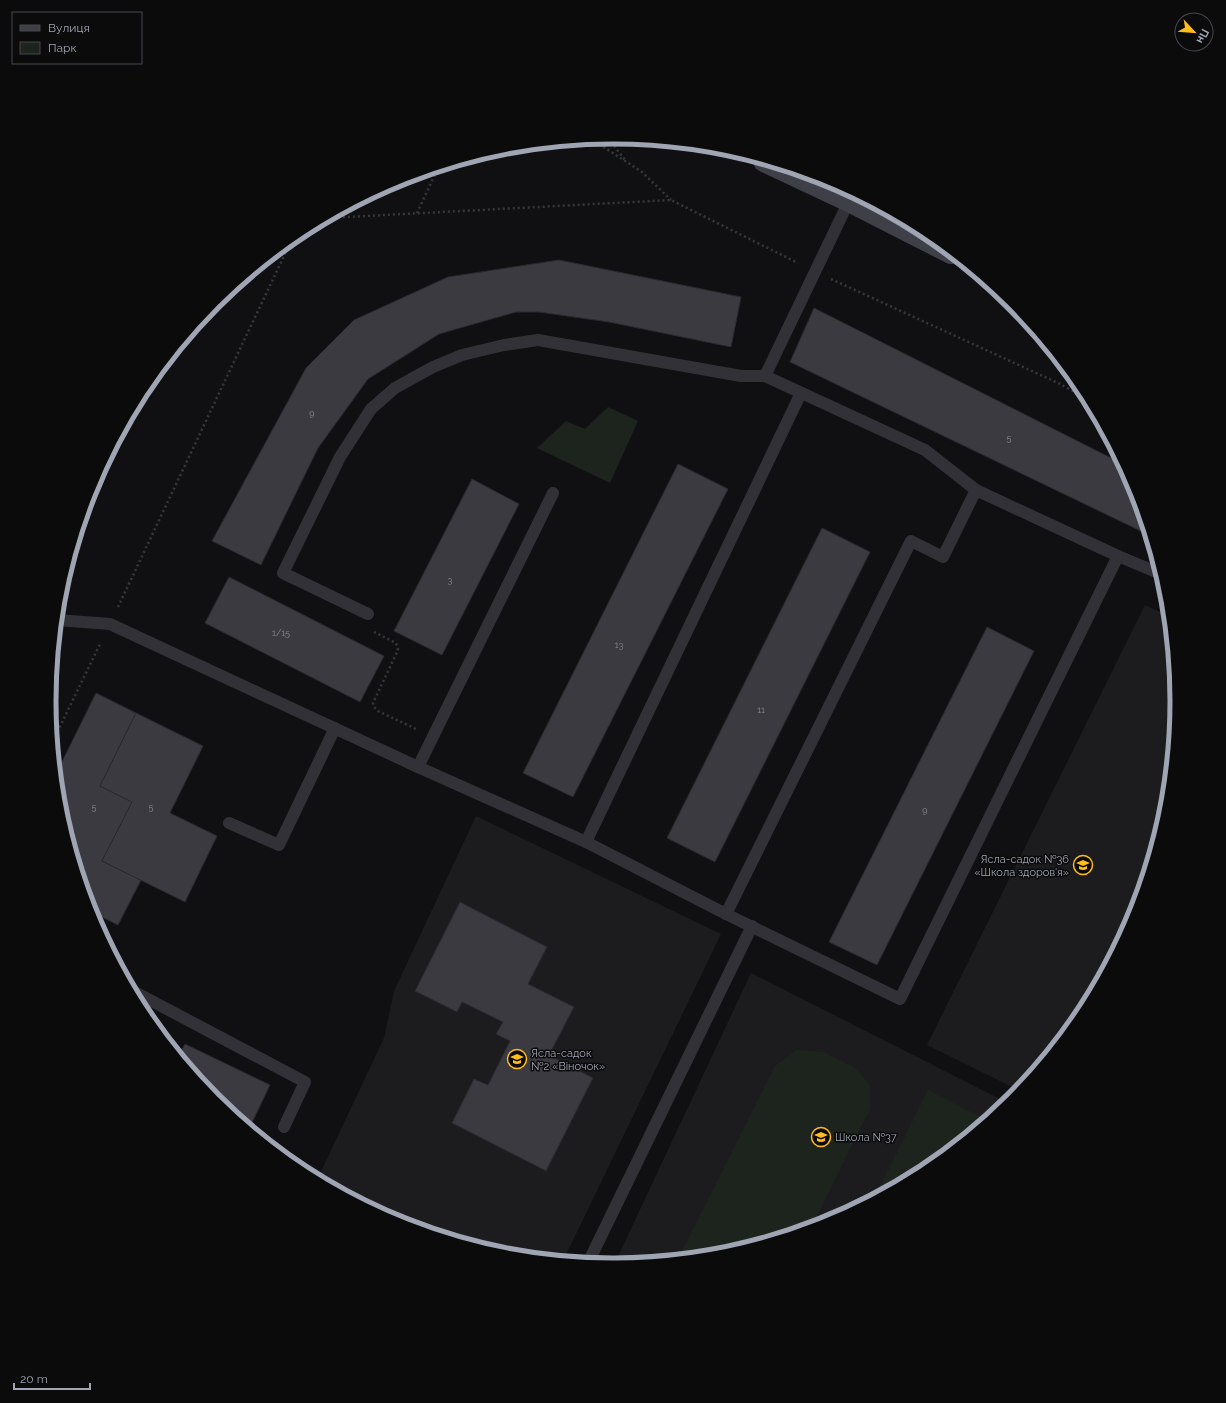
<svg xmlns="http://www.w3.org/2000/svg" width="1226" height="1403" font-family="Raleway,sans-serif">
  <style>
    .built { fill: #1c1c1f }
    .green { fill: #1c241d }
    .building { fill: #3a3a40; stroke: #2a2a2e }
    .lines { fill: none; stroke-linecap: round; stroke-linejoin: round }
    .path { stroke: #37383e; stroke-width: 2.5; stroke-dasharray: 2 3; stroke-linecap: butt }
    .lane { stroke: #313137; stroke-width: 12 }
    .secondary { stroke: #3f4047; stroke-width: 22 }
    .labels { text-anchor: middle; dominant-baseline: central; stroke-width: 3; stroke-linejoin: round; paint-order: stroke }
    .number-label { font-size: 9px; fill: #868a97 }
    .poi-label { font-size: 11px; fill: #a0a5b4; stroke: #0b0b0c; text-anchor: start }
    .rim { fill: none; stroke: #a0a5b4; stroke-width: 5 }
  </style>
  <rect width="100%" height="100%" fill="#101012"/>
  <!-- built -->
  <g class="built">
    <polygon points="1145,605 1169,616 1177,702 1166,812 1134,918 1082,1015 1020,1091 927,1045"/>
    <polygon points="476,816 721,934 563,1261 503,1255 397,1222 317,1180 384,1038 394,991"/>
    <polygon points="751,973 1008,1103 926,1171 829,1223 723,1255 614,1265"/>
  </g>
  <!-- green -->
  <g class="green">
    <polygon points="608,407 638,421 610,483 537,448 566,421 585,429"/>
    <polygon points="797,1050 823,1052 855,1068 870,1085 870,1109 811,1228 723,1255 678,1259 775,1066"/>
    <polygon points="928,1090 987,1120 926,1171 874,1199"/>
  </g>
  <!-- building -->
  <g class="building">
    <polygon points="559,260 741,297 731,347 609,322 539,312 516,312 439,334 368,379 318,448 261,565 212,541 306,368 354,320 448,277"/>
    <polygon points="814,308 1123,464 1134,486 1149,535 790,362"/>
    <polygon points="678,464 728,489 573,797 523,773"/>
    <polygon points="472,479 519,504 442,655 394,631"/>
    <polygon points="822,528 870,552 715,862 667,838"/>
    <polygon points="229,577 384,656 360,702 205,623"/>
    <polygon points="987,627 1034,651 877,965 829,942"/>
    <polygon points="96,693 136,713 100,786 132,802 102,861 141,880 118,925 90,911 60,811 56,774"/>
    <polygon points="136,713 203,746 170,813 217,836 185,902 102,861 132,802 100,786"/>
    <polygon points="460,902 547,947 528,984 574,1007 549,1055 593,1078 546,1171 452,1123 474,1079 488,1085 510,1041 496,1034 503,1022 462,1002 457,1012 415,991"/>
    <polygon points="1125,920 1131,923 1082,1015 1076,1022"/>
    <polygon points="185,1044 270,1085 249,1129 214,1100 178,1057"/>
    <polygon points="265,1142 292,1155 289,1162"/>
  </g>
  <g class="lines">
    <!-- path -->
    <g class="path">
      <polyline points="608,138 625,160"/>
      <polyline points="590,140 599,144 642,172 671,200"/>
      <polyline points="417,213 438,168"/>
      <polyline points="328,218 671,200 798,263"/>
      <polyline points="831,279 1058,383 1088,399"/>
      <polyline points="118,607 292,239"/>
      <polyline points="374,632 396,643 398,650 373,703 374,707 378,711 416,729"/>
      <polyline points="53,741 101,642"/>
    </g>
    <!-- lane -->
    <g class="lane">
      <polyline points="849,201 765,376 925,450 976,490 1118,556 1161,574"/>
      <polyline points="368,614 283,573 340,457 371,409 395,388 433,367 462,355 504,345 538,340 741,376 765,376"/>
      <polyline points="57,620 110,624 418,767 586,842 726,914 900,999 1118,556"/>
      <polyline points="418,767 553,493"/>
      <polyline points="229,823 279,845 335,728"/>
      <polyline points="586,842 801,393"/>
      <polyline points="726,914 911,541 943,557 976,490"/>
      <polyline points="131,990 305,1082 284,1127"/>
      <polyline points="588,1263 752,926"/>
    </g>
    <!-- secondary -->
    <polyline class="secondary" points="764,161 849,201 951,253"/>
  </g>
  <!-- icons -->
  <defs>
    <g id="school-ring" transform="scale(1)"><circle r="9.5" fill="#0b0b0c" stroke="#ffbc1a" stroke-width="1.5"/><path d="M0-5L7-2L0 1L-7-2ZM-4 1L0 2.5L4 1V4Q0 6-4 4Z" fill="#ffbc1a"/></g>
  </defs>
  <g fill-rule="evenodd">
    <use href="#school-ring" x="1083" y="865"/>
    <use href="#school-ring" x="517" y="1059"/>
    <use href="#school-ring" x="821" y="1137"/>
  </g>
  <g class="labels">
    <!-- number labels -->
    <g class="number-label">
      <text x="312" y="413">9</text>
      <text x="1009" y="438">5</text>
      <text x="450" y="580">3</text>
      <text x="281" y="633">1/15</text>
      <text x="619" y="645">13</text>
      <text x="761" y="710">11</text>
      <text x="94" y="807">5</text>
      <text x="151" y="807">5</text>
      <text x="925" y="810">9</text>
    </g>
    <!-- poi labels -->
    <g class="poi-label">
      <text x="1069" y="859" text-anchor="end">Ясла-садок №36<tspan x="1069" dy="13">«Школа здоров’я»</tspan></text>
      <text x="531" y="1053">Ясла-садок<tspan x="531" dy="13">№2 «Віночок»</tspan></text>
      <text x="835" y="1137">Школа №37</text>
    </g>
  </g>
  <!-- crop -->
  <path d="M0 0H1226V1403H0ZM56 701a557 557 0 1 1 1114 0a557 557 0 1 1-1114 0Z" fill="#0b0b0c" fill-rule="evenodd"/>
  <path class="rim" d="M56 701a557 557 0 1 1 1114 0a557 557 0 1 1-1114 0Z"/>
  <!-- legend -->
  <rect x="12" y="12" width="130" height="52" fill="#0b0b0c" stroke="#47494f"/>
  <rect x="20" y="25" width="20" height="6" fill="#3f4047" stroke="#47494f"/>
  <text x="48" y="32" font-size="12" fill="#a0a5b4">Вулиця</text>
  <rect x="20" y="42" width="20" height="12" fill="#1c241d" stroke="#47494f"/>
  <text x="48" y="52" font-size="12" fill="#a0a5b4">Парк</text>
  <!-- north arrow -->
  <g transform="translate(1194 32) rotate(116)"><circle r="19" fill="#0b0b0c" stroke="#47494f"/>
  <path d="M0-3L7 15L0 10L-7 15Z" fill="#ffbc1a"/>
  <text y="-6" font-size="11" font-weight="bold" text-anchor="middle" fill="#a0a5b4">Пн</text>
  </g>
  <!-- scale -->
  <path d="M14 1383v6h76v-6" fill="none" stroke="#a0a5b4" stroke-width="2"/>
  <text x="20" y="1383" font-size="12" fill="#a0a5b4" stroke="#0b0b0c" stroke-width="3" paint-order="stroke">20 m</text>
</svg>
